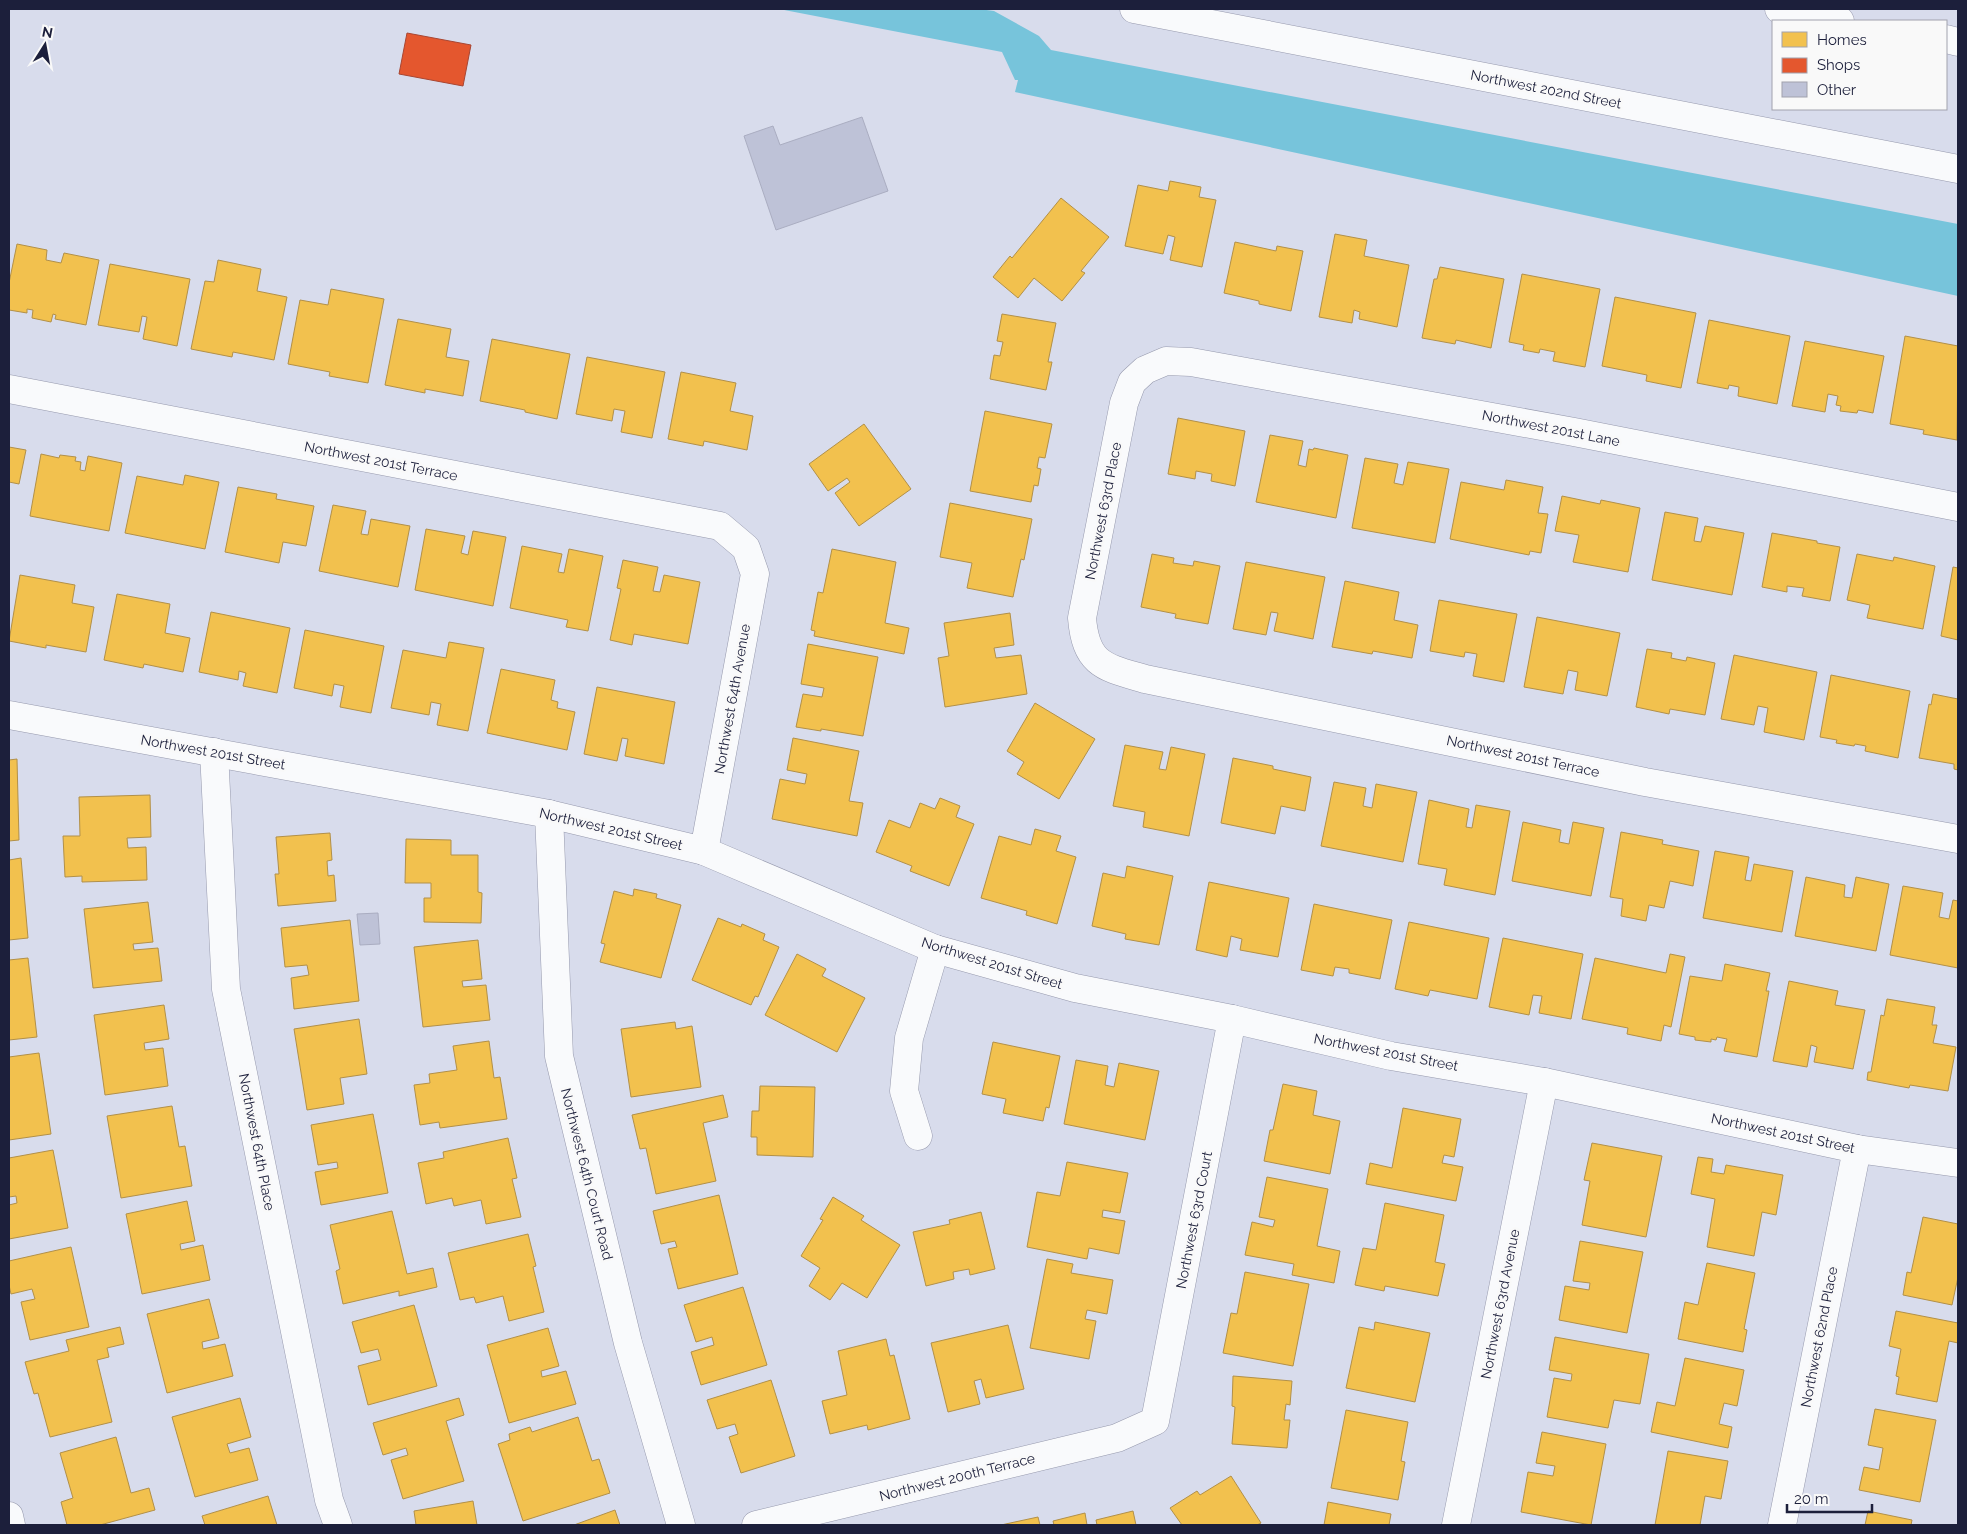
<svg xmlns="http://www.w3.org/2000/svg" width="1967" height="1534" font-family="Raleway,sans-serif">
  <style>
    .water { fill: #77c4db }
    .homes { fill: #f2c14e; stroke: #b29048 }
    .shops { fill: #e4572e; stroke: #a84632 }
    .building { fill: #bec2d7; stroke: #aaadc1 }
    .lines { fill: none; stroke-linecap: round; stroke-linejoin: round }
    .street-casing { stroke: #9699ad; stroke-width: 29 }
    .secondary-casing { stroke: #9699ad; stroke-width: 29 }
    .street { stroke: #f9fafc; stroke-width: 28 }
    .secondary { stroke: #f9fafc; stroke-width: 28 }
    .labels { text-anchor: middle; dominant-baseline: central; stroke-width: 5; stroke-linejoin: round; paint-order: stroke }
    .street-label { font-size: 14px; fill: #1c1f3b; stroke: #f9f9f9 }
  </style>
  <rect width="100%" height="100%" fill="#d8dcec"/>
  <!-- water -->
  <polygon class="water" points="779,9 979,9 994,11 1039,36 1051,50 1958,224 1958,296 1015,92 1018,80 1015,80 1002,52"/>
  <!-- homes -->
  <g class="homes">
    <polygon points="1170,181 1201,187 1199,197 1216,200 1202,267 1170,260 1175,237 1168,235 1163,254 1125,246 1138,185 1168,191"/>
    <polygon points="1061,198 1109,237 1081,271 1085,273 1062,301 1034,278 1018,298 993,277 1010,256 1012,258"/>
    <polygon points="1335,234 1367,240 1364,256 1409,265 1397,327 1359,319 1360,312 1354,310 1352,323 1319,317"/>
    <polygon points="1235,242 1276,251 1277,246 1303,251 1291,311 1259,304 1259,301 1224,293"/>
    <polygon points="17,244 47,250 46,260 61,263 64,253 99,260 86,325 55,319 56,315 53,314 51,322 32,318 33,310 27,309 27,313 9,310 9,283"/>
    <polygon points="218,260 261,269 257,291 287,297 274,360 233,352 232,357 191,349 205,281 214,282"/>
    <polygon points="110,264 190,279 177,346 143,339 147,317 142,316 139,332 98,325"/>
    <polygon points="1440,267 1504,279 1491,348 1456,340 1455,344 1422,338 1434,279 1437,279"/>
    <polygon points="1522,274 1600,289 1585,367 1553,361 1555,352 1540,349 1539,353 1523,350 1524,345 1509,342"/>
    <polygon points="331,289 384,299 368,383 329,376 330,372 288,364 300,300 328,305"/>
    <polygon points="1615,297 1696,313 1681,388 1646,381 1647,375 1602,366"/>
    <polygon points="1002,314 1056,323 1048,362 1052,362 1046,390 990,379 994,355 1000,356 1003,342 997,341"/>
    <polygon points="398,319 451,329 446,357 469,361 463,396 425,389 425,393 385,385"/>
    <polygon points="1709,320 1790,336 1777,404 1738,396 1739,387 1729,385 1728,389 1697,383"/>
    <polygon points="1905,336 1958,346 1957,440 1923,434 1924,430 1890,424"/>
    <polygon points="492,339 570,354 557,419 525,412 525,410 480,401"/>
    <polygon points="1805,341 1884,356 1873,413 1858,410 1857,413 1840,411 1841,406 1836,405 1838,396 1828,394 1825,412 1792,406"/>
    <polygon points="587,357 665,372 652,438 621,432 625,411 614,409 612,421 576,414"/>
    <polygon points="681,372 736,383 730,411 753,416 747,450 704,441 703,446 668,439"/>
    <polygon points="985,411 1052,424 1045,458 1039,457 1037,468 1041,469 1038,486 1034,485 1031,502 970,491"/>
    <polygon points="1178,418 1245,431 1235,486 1211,481 1212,474 1196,471 1195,479 1168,474"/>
    <polygon points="864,424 911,489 859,526 835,493 850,482 847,478 828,491 809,464"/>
    <polygon points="1270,435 1303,441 1298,465 1306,467 1309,449 1313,450 1314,448 1348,455 1336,518 1256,502"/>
    <polygon points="9,447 26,450 19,484 9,482"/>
    <polygon points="41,454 59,458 60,455 76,457 75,461 81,462 80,470 85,471 88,456 122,463 109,531 30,516"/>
    <polygon points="1365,458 1398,464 1394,483 1403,485 1408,462 1449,469 1435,543 1352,528"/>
    <polygon points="185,475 219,482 205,549 125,533 137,476 183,485"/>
    <polygon points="1506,480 1543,487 1538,513 1548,514 1541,553 1530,551 1529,555 1450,539 1461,482 1504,490"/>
    <polygon points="238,487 277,494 276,499 314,506 306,546 283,542 279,563 225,552"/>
    <polygon points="1562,496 1600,504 1601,500 1640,508 1628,572 1573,562 1579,535 1555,531"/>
    <polygon points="950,503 1032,519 1024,560 1021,559 1013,597 967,588 972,563 940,557"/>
    <polygon points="333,505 366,511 361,534 368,535 371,519 410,526 398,587 319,571"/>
    <polygon points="1665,512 1698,518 1694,541 1701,542 1705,526 1744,533 1732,595 1652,580"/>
    <polygon points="426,529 465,536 461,553 468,555 473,531 506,537 493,606 415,590"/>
    <polygon points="1772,533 1817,541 1817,543 1840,547 1830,601 1802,596 1804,588 1787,586 1787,592 1762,587"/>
    <polygon points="522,546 562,554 558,572 564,573 569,549 603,556 588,631 566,627 568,620 510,608"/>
    <polygon points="832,549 896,562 885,623 909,628 904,654 814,636 815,631 811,630 818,592 823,593"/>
    <polygon points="1152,554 1174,558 1173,563 1193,566 1194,561 1220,566 1208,624 1175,618 1176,614 1141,607"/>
    <polygon points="1857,554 1893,561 1894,557 1935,566 1923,629 1867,618 1870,605 1847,600"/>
    <polygon points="623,560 658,567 653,591 660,592 664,575 700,582 688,644 634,634 632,645 610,640 621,589 617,588"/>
    <polygon points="1246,562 1325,577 1313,639 1274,631 1278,613 1271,612 1266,635 1233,629"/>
    <polygon points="1953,567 1958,568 1958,640 1941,636"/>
    <polygon points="20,575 75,585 72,603 94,607 86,652 46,645 46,648 9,641"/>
    <polygon points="1345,581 1399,592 1394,620 1418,625 1412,658 1373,651 1372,654 1332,647"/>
    <polygon points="117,594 170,604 165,633 190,638 183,672 144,664 143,668 104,660"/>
    <polygon points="1439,600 1517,614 1504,682 1473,676 1477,654 1465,652 1464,657 1430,651"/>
    <polygon points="211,612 290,628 277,693 243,686 246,673 239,671 238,680 199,672"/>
    <polygon points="1010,613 1014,645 994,648 996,658 1021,655 1027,694 945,707 938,658 949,656 944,623"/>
    <polygon points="1537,617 1620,633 1607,696 1575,690 1578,672 1568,670 1563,694 1524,687"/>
    <polygon points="305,630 384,646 371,713 340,707 344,686 334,684 332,696 294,688"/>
    <polygon points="449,642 484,648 468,731 437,725 441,704 431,702 429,715 391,708 403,650 446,658"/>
    <polygon points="808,644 878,657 863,736 821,729 821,731 796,727 803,694 822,697 824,688 801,684"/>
    <polygon points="1647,649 1672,653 1671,658 1686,661 1687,657 1715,663 1705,715 1670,709 1669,714 1636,707"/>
    <polygon points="1734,655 1817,672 1804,740 1764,732 1768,708 1758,706 1754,725 1721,719"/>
    <polygon points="501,669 555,680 551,700 558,702 557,708 575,712 567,750 487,733"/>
    <polygon points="1831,675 1910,691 1898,758 1865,751 1866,746 1855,744 1854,746 1836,743 1837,740 1820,737"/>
    <polygon points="597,687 675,702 664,764 625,756 628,739 622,738 617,761 584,754"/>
    <polygon points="1933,694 1958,699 1958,770 1954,769 1954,764 1919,758 1929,704 1931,705"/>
    <polygon points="1035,703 1095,739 1059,799 1017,774 1024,762 1007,751"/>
    <polygon points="793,738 859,751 849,801 863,803 857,836 772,819 780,779 805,784 807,774 787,770"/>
    <polygon points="1125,745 1163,752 1159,769 1166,770 1171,747 1205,754 1189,836 1143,827 1145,812 1113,806"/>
    <polygon points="1233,758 1273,766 1273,769 1311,777 1305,811 1281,806 1275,834 1221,823"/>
    <polygon points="17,759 19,840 9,841 9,760"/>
    <polygon points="1334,782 1366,788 1363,806 1372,808 1376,784 1417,792 1403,862 1321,846"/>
    <polygon points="150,795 151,837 127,838 128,848 146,847 147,880 82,882 82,876 65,877 63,836 80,836 79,797"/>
    <polygon points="940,798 960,806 956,817 974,824 949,886 910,871 912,866 876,852 889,820 910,828 920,803 935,809"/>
    <polygon points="1429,800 1469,809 1466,827 1472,828 1476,805 1510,811 1495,895 1444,885 1447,869 1418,864"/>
    <polygon points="1523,822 1561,830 1559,842 1569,844 1573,822 1604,828 1591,896 1512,881"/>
    <polygon points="1035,829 1061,836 1056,851 1076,857 1057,924 1026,915 1027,911 981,898 999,836 1031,845"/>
    <polygon points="1621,832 1663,840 1662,844 1699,851 1693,886 1670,881 1664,908 1649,905 1646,921 1621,916 1623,899 1610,897"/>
    <polygon points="330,833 332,860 327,861 328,876 334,875 336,901 278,906 275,874 279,874 276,837"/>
    <polygon points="406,839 451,840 451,855 478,855 478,892 482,893 481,923 424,922 424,898 431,898 431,883 405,883"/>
    <polygon points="1715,851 1749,857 1745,880 1751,881 1754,864 1793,871 1782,932 1703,918"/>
    <polygon points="21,858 28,938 9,940 9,860"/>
    <polygon points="1127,866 1173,876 1159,945 1125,939 1126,934 1092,926 1103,873 1125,878"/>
    <polygon points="1806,877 1845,885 1844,897 1852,898 1856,877 1889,884 1876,951 1795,936"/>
    <polygon points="1209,882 1289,898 1278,957 1240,950 1242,939 1231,936 1227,957 1196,950"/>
    <polygon points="1903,886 1943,893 1939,917 1949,919 1953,900 1958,901 1958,968 1890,955"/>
    <polygon points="634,889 657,894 656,898 681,905 661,978 600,962 605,944 601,943 614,891 633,896"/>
    <polygon points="148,902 153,942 133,944 134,950 158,948 162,981 93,988 84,909"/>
    <polygon points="1314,904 1392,920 1380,979 1349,973 1349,969 1335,967 1333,976 1301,970"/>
    <polygon points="718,918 741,927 742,924 765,934 763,940 779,947 758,997 755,996 751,1005 692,980"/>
    <polygon points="350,920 359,1001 294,1009 291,978 309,975 307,965 285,967 281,928"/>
    <polygon points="1409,922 1489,938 1477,999 1430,990 1428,996 1395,989"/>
    <polygon points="1503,938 1583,954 1571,1019 1539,1013 1542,996 1533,995 1529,1015 1489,1007"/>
    <polygon points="478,940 482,979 462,981 463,987 486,985 490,1020 423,1027 414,947"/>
    <polygon points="797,954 826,969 822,976 865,998 837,1052 765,1015"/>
    <polygon points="1670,954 1685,957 1671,1027 1664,1025 1661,1041 1627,1034 1628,1028 1582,1019 1595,958 1666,973"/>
    <polygon points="28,958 37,1037 9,1040 9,960"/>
    <polygon points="1725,964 1770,973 1766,991 1769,991 1757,1057 1724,1051 1727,1039 1717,1037 1716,1040 1711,1039 1711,1042 1695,1040 1695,1037 1679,1034 1690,976 1722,981"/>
    <polygon points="1789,981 1838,991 1835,1005 1865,1010 1853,1069 1814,1062 1817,1047 1811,1045 1807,1067 1773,1061"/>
    <polygon points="1887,999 1935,1007 1932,1025 1937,1025 1933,1043 1956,1047 1948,1091 1910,1085 1909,1088 1867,1080 1868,1072 1871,1072 1881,1015 1884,1016"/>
    <polygon points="164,1005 169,1039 144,1043 145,1050 163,1048 168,1086 105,1095 94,1015"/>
    <polygon points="359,1019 367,1074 340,1078 344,1104 307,1110 294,1029"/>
    <polygon points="675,1022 676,1029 692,1026 701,1087 631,1097 621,1029"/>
    <polygon points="489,1041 494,1078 500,1077 507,1119 440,1128 439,1122 420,1125 414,1085 430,1083 429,1074 457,1070 453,1046"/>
    <polygon points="993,1042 1060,1056 1049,1108 1046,1107 1043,1121 1003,1113 1006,1099 982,1094"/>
    <polygon points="39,1053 51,1134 9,1140 9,1057"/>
    <polygon points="1076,1060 1108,1066 1105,1085 1114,1087 1119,1063 1159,1071 1145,1140 1064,1124"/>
    <polygon points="1283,1084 1317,1091 1313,1115 1340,1121 1330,1174 1264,1161 1270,1130 1273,1130"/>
    <polygon points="760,1086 815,1087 813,1157 757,1155 757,1137 751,1137 752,1111 759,1111"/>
    <polygon points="723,1095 728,1117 703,1123 716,1181 656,1194 646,1148 640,1149 632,1115"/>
    <polygon points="172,1106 179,1147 185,1146 192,1186 121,1198 107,1116"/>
    <polygon points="1403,1108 1461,1119 1454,1157 1444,1155 1442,1163 1463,1167 1456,1201 1366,1184 1370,1163 1392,1168"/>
    <polygon points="373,1114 388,1193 321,1205 315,1172 338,1168 337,1162 318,1165 311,1125"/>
    <polygon points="508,1138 517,1178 512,1179 521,1217 486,1224 481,1200 454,1206 452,1198 426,1204 418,1163 444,1158 443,1152"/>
    <polygon points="1592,1143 1662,1156 1646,1237 1582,1225 1590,1181 1584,1180"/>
    <polygon points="53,1150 68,1228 9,1239 9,1205 17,1203 16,1196 9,1197 9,1158"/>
    <polygon points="1698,1157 1713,1159 1711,1172 1724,1174 1726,1165 1783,1175 1776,1215 1762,1212 1754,1256 1707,1247 1715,1199 1691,1194"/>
    <polygon points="1067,1162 1128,1173 1120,1213 1103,1210 1102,1217 1125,1221 1119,1254 1089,1248 1087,1259 1027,1247 1037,1192 1060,1196"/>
    <polygon points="1267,1177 1328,1189 1317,1246 1340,1251 1334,1283 1292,1275 1294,1264 1245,1255 1252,1222 1273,1227 1275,1220 1259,1217"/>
    <polygon points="719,1195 738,1274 678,1289 668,1249 677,1247 675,1241 661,1244 653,1211"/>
    <polygon points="833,1197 864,1216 861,1220 900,1245 867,1298 842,1283 830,1300 809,1286 820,1268 801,1256 823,1220 820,1219"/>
    <polygon points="187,1201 195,1241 180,1244 181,1250 203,1245 210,1280 142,1294 126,1214"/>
    <polygon points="1385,1203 1444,1215 1435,1262 1445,1264 1438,1296 1385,1286 1384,1291 1355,1285 1363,1248 1376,1250"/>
    <polygon points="392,1211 407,1274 433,1268 437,1287 399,1296 399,1291 343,1304 336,1271 340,1269 330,1225"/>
    <polygon points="981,1212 995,1269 970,1275 969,1269 953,1272 954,1279 926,1286 913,1232 950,1224 949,1220"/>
    <polygon points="1923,1217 1958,1224 1958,1277 1952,1305 1903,1295 1907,1272 1911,1273"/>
    <polygon points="528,1234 536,1266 533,1267 544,1312 509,1321 503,1296 476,1303 474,1297 460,1300 448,1253"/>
    <polygon points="1580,1241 1643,1252 1627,1333 1559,1320 1565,1286 1589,1290 1590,1283 1573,1281"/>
    <polygon points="71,1247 89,1327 30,1340 21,1302 35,1299 32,1289 11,1294 9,1285 9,1261"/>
    <polygon points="1047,1259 1073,1264 1071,1273 1113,1280 1107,1314 1087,1310 1085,1319 1096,1321 1089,1359 1030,1348"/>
    <polygon points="1707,1263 1755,1273 1744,1329 1747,1330 1743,1352 1678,1339 1685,1302 1698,1305"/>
    <polygon points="1245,1272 1309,1284 1293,1366 1223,1353 1231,1313 1237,1314"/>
    <polygon points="743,1287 767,1365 701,1385 691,1352 714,1345 712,1337 696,1342 684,1305"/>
    <polygon points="209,1299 219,1338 202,1342 203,1349 225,1344 233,1376 167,1393 147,1314"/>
    <polygon points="414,1305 437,1386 368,1405 358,1366 381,1360 378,1349 361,1353 352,1322"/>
    <polygon points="1896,1311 1958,1323 1958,1343 1949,1341 1937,1402 1896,1394 1899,1377 1896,1376 1901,1349 1889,1346"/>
    <polygon points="1375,1322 1430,1333 1415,1402 1346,1388 1359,1327 1374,1330"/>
    <polygon points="1008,1325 1024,1389 986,1398 981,1379 974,1381 980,1404 948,1412 931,1343"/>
    <polygon points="120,1327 124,1344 107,1348 109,1357 97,1360 112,1422 50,1437 38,1393 34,1394 25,1362 69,1351 66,1340"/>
    <polygon points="548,1328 559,1366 541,1371 542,1377 566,1371 576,1404 509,1423 487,1345"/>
    <polygon points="1555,1337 1649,1354 1640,1404 1614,1400 1608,1428 1547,1417 1554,1378 1571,1381 1572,1374 1549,1370"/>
    <polygon points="886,1339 890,1356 894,1355 910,1419 868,1430 867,1425 830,1434 822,1401 847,1395 838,1351"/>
    <polygon points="1685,1358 1744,1370 1737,1406 1724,1403 1719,1424 1732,1427 1728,1448 1651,1432 1657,1402 1675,1406"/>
    <polygon points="1233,1376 1292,1381 1290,1405 1286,1404 1284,1420 1290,1420 1287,1448 1232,1444 1235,1407 1232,1406"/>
    <polygon points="771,1380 795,1456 741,1473 729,1437 738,1434 735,1424 717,1429 707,1400"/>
    <polygon points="240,1398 251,1437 227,1444 230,1453 249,1448 258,1480 195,1497 172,1417"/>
    <polygon points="459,1398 464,1415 446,1421 464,1481 403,1499 391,1460 408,1455 406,1448 383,1455 373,1423"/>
    <polygon points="1875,1409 1936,1420 1920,1502 1859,1490 1864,1467 1879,1470 1883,1448 1868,1445"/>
    <polygon points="1346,1410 1408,1422 1401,1461 1405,1462 1398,1500 1331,1488"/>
    <polygon points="578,1417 592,1461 599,1459 610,1493 523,1521 498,1444 510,1440 509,1434 530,1427 532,1432"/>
    <polygon points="1542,1432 1606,1444 1591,1525 1521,1512 1528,1472 1553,1476 1555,1466 1536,1463"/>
    <polygon points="116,1437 131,1493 149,1488 155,1510 100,1525 67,1525 61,1502 73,1498 60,1453"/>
    <polygon points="1668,1451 1728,1461 1721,1499 1705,1496 1700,1525 1655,1525"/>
    <polygon points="1231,1476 1261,1523 1257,1525 1182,1525 1170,1508 1197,1491 1200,1495"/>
    <polygon points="268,1496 277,1525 205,1525 202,1516"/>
    <polygon points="473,1501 477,1525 416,1525 414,1511"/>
    <polygon points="1328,1502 1391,1514 1389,1525 1324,1525"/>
    <polygon points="615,1510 620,1525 574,1525"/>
    <polygon points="1133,1511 1136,1525 1097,1525 1096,1520"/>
    <polygon points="1868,1511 1912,1520 1911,1525 1865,1525"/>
    <polygon points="1085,1513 1087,1525 1054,1525 1053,1521"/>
    <polygon points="1038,1517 1040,1525 1001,1525"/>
  </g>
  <!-- shops -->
  <polygon class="shops" points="407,33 471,45 463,86 399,74"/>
  <!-- building -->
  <g class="building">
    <polygon points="862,117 888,191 776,230 744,136 773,126 780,145"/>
    <polygon points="378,913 380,944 360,945 357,914"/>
  </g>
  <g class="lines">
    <!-- street casing -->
    <g class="street-casing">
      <g id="street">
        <polyline points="1779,9 1840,21"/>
        <polyline points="1946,39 1958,42"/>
        <polyline points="9,389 720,526 746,548 755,574 704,851"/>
        <path d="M1958,507l-384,-75 -383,-70 -25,-1 -21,9 -13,12 -8,21 -42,215c4,47 22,49 63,61l500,103 313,57"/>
        <polyline points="9,715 549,814 704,851 935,949 1075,988 1232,1019 1391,1056 1544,1082 1857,1149 1958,1163"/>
        <polyline points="214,752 226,989 329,1500 338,1525"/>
        <polyline points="549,814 559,1056 628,1343 681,1525"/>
        <polyline points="918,1136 904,1091 909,1038 935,949"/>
        <polyline points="9,1516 11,1525"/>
        <polyline points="756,1525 1117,1438 1155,1421 1232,1019"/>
        <polyline points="1456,1525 1544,1082"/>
        <polyline points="1782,1525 1857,1149"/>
      </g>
    </g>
    <!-- secondary casing -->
    <g class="secondary-casing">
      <polyline id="secondary" points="1134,9 1958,169"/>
    </g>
    <!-- street -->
    <use href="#street" class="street"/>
    <!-- secondary -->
    <use href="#secondary" class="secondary"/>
  </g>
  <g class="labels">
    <!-- street labels -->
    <g class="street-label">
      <text transform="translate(1546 89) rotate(11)">Northwest 202nd Street</text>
      <text transform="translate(1551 428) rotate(11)">Northwest 201st Lane</text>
      <text transform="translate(381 461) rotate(11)">Northwest 201st Terrace</text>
      <text transform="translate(1103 511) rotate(-79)">Northwest 63rd Place</text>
      <text transform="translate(732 699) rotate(-80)">Northwest 64th Avenue</text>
      <text transform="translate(213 752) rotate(10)">Northwest 201st Street</text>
      <text transform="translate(1523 756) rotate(12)">Northwest 201st Terrace</text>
      <text transform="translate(611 829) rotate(13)">Northwest 201st Street</text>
      <text transform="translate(992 963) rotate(17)">Northwest 201st Street</text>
      <text transform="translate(1386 1052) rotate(11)">Northwest 201st Street</text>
      <text transform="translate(1783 1133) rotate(12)">Northwest 201st Street</text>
      <text transform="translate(257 1142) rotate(79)">Northwest 64th Place</text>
      <text transform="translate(587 1174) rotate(76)">Northwest 64th Court Road</text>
      <text transform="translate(1194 1220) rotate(-79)">Northwest 63rd Court</text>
      <text transform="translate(1500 1304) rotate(-79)">Northwest 63rd Avenue</text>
      <text transform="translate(1819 1337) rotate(-79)">Northwest 62nd Place</text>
      <text transform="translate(957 1477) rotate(-14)">Northwest 200th Terrace</text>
    </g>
  </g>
  <!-- border -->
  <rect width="1967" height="1534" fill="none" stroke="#1c1f3b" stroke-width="20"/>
  <!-- legend -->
  <rect x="1772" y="20" width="175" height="90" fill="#f9f9f9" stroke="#a1a2ad"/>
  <rect x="1782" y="32" width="25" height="15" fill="#f2c14e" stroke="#a1a2ad"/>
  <text x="1817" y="45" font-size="15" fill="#1c1f3b">Homes</text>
  <rect x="1782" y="58" width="25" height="15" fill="#e4572e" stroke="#a1a2ad"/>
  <text x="1817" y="70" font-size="15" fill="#1c1f3b">Shops</text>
  <rect x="1782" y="82" width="25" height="15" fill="#bec2d7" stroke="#a1a2ad"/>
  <text x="1817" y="95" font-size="15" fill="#1c1f3b">Other</text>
  <!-- north arrow -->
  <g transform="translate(45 45) rotate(11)" stroke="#f9f9f9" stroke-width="4" paint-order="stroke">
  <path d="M0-4L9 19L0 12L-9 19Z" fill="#1c1f3b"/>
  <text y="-8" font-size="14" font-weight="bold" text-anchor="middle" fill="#1c1f3b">N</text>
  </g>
  <!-- scale -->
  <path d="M1787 1504v8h85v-8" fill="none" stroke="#1c1f3b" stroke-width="2.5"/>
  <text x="1794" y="1504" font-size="15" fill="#1c1f3b" stroke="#f9f9f9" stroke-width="4" paint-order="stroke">20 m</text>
</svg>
